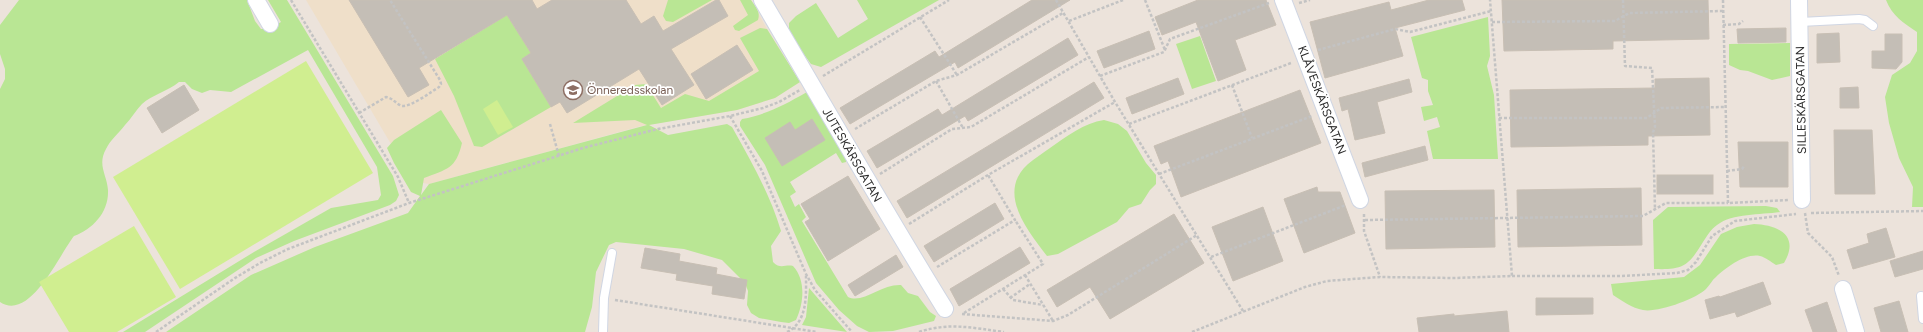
<svg xmlns="http://www.w3.org/2000/svg" width="1923" height="332" font-family="Figtree,sans-serif">
  <style>
    .education { fill: #efdfc9 }
    .green { fill: #b9e694 }
    .pitch { fill: #d0ee90 }
    .building { fill: #c4beb6; stroke: #c8bfb4 }
    .lines { fill: none; stroke-linecap: round; stroke-linejoin: round }
    .lane-casing { stroke: #d0d6e3; stroke-width: 10 }
    .street-casing { stroke: #d0d6e3; stroke-width: 18 }
    .path { stroke: #c3c3c3; stroke-width: 2.5; stroke-dasharray: 3 2; stroke-linecap: butt }
    .lane { stroke: #fff; stroke-width: 8 }
    .street { stroke: #fff; stroke-width: 16 }
    .labels { text-anchor: middle; dominant-baseline: central; stroke-width: 3.5; stroke-linejoin: round; paint-order: stroke }
    .education-label { font-size: 12px; fill: #785e54; stroke: #fff; text-anchor: start }
    .street-label { font-size: 12px; fill: #2a2a2a; stroke: #fff }
  </style>
  <rect width="100%" height="100%" fill="#ece3db"/>
  <!-- education -->
  <polygon class="education" points="306,0 751,0 767,29 800,82 775,98 737,110 641,126 429,184 418,182 411,178"/>
  <!-- green -->
  <g class="green">
    <path d="M19,0h228l8,21 6,8h7l13,-7 -13,-22h19l106,176 6,19 -3,6 -6,4 -96,36 -38,17 -111,74h-22l131,-80 77,-44 47,-8 3,-5 -4,-28 -69,-117 -77,42 -21,-2 -8,3 -10,-4 -7,-7h-6c-11,9 -27,13 -37,22 -6,6 -11,15 -17,21 -7,9 -14,14 -19,24 -9,16 1,26 2,41 1,22 -15,39 -34,46 -15,19 -44,86 -74,66v-213l5,-10v-10l-5,-15v-29z"/>
    <polygon points="668,0 712,0 673,22 666,21 663,16"/>
    <path d="M740,0h11c4,6 10,12 7,20l-19,11 -4,-1 -2,-4 15,-11z"/>
    <polygon points="857,0 939,0 821,67 811,64 797,45 789,33 789,23 796,16 816,3 838,38 868,19"/>
    <path d="M1886,0h37v207h-11l1,-20 -14,-29 -10,-35 -4,-26 7,-22 18,-12 7,-12v-19c-13,-9 -25,-16 -31,-32z"/>
    <polygon points="507,15 531,53 522,59 551,107 482,147 474,146 454,96 435,59"/>
    <polygon points="1488,17 1490,56 1487,66 1494,95 1498,159 1433,159 1427,131 1440,127 1437,117 1424,121 1421,107 1433,105 1428,91 1428,80 1422,78 1411,37"/>
    <path d="M760,28l7,1 33,53 -25,16 -38,12 -88,15 19,10 59,-11 5,3c19,34 38,67 49,104l-10,15 2,16c8,8 12,2 20,4 13,14 11,37 3,54l-7,3 -8,-1 -22,-4 -8,-5 -4,-8 1,-14 -3,-8 -23,-23 -38,-11 -68,-7 -7,3 -13,27 -4,35 -7,25h-419l85,-57 64,-28 93,-34 12,-17 -9,-4 -17,-29 -7,-15 7,-8 47,-30 21,33c-6,26 -15,26 -38,35l-3,17 8,-11 218,-59 -12,-5 -62,3 62,-38 11,-1 15,24 24,-14 24,7 50,-30 -19,-33z"/>
    <polygon points="1200,36 1216,81 1192,89 1176,44"/>
    <polygon points="1790,43 1790,76 1772,80 1748,71 1740,70 1729,65 1729,44"/>
    <path d="M807,92l39,66v4l-4,1 -6,-10 -46,29 6,10 -6,4 5,11 4,-3 7,13 -4,4 46,76c15,7 33,-13 53,-12l7,8 10,3 12,16 6,4 -2,5 -41,10 -24,1 -12,-6 -18,-16 -23,-27 -51,-118 -25,-39v-4l2,-3c26,-5 42,-14 65,-27z"/>
    <path d="M1104,120l14,4 9,7 19,32 10,12v9l-6,6 -9,14 -12,4 -12,14 -59,32 -11,2c-19,-25 -51,-63 -19,-92 7,-6 15,-11 22,-16 17,-12 34,-25 54,-28z"/>
    <path d="M1766,206l11,2 3,4c-20,3 -47,1 -63,13 -6,4 -10,11 -14,17 -15,25 -21,28 -49,27l-1,-49 15,-13z"/>
    <path d="M1754,224c25,1 46,12 30,39l-8,2c-5,-3 -11,-8 -16,-9 -15,-3 -34,12 -44,21 -4,3 -6,8 -10,12 -10,10 -49,24 -63,21 -11,-2 -21,-9 -30,-15l-2,-11 73,-7 16,-12 21,-31 16,-7z"/>
    <polygon points="809,288 847,332 802,325 806,317"/>
  </g>
  <!-- pitch -->
  <g class="pitch">
    <polygon points="306,61 373,173 180,289 113,177"/>
    <polygon points="497,100 513,127 498,135 483,109"/>
    <polygon points="134,226 176,297 117,332 69,332 39,282"/>
  </g>
  <!-- building -->
  <g class="building">
    <polygon points="349,0 532,0 537,9 552,0 626,0 641,24 654,16 663,31 716,0 719,0 728,16 671,49 694,85 662,105 639,69 567,113 560,102 551,107 522,59 531,53 507,15 419,68 429,85 408,97"/>
    <polygon points="1032,0 1070,0 958,68 955,62 850,124 840,108 935,51 939,57"/>
    <polygon points="1198,0 1266,0 1276,25 1235,40 1246,70 1218,81 1196,22 1162,35 1155,17"/>
    <polygon points="1429,0 1462,0 1465,10 1395,28 1403,56 1325,78 1310,22 1389,2 1391,10"/>
    <polygon points="1502,0 1708,0 1709,39 1613,41 1613,49 1504,51"/>
    <polygon points="1786,28 1786,42 1738,43 1737,29"/>
    <polygon points="1149,31 1155,49 1104,68 1097,51"/>
    <polygon points="1839,33 1840,62 1817,63 1817,34"/>
    <polygon points="1885,34 1902,34 1902,62 1896,69 1872,68 1872,51 1885,51"/>
    <polygon points="1068,38 1078,55 968,121 965,116 877,168 867,151 938,109 942,115"/>
    <polygon points="737,45 753,70 706,99 691,74"/>
    <polygon points="1178,78 1184,94 1132,114 1126,98"/>
    <polygon points="1709,78 1710,135 1648,136 1648,145 1511,147 1510,90 1655,88 1655,79"/>
    <polygon points="1409,79 1412,92 1377,102 1385,133 1355,140 1348,109 1342,111 1339,98"/>
    <polygon points="1094,82 1104,98 907,218 897,201"/>
    <polygon points="184,85 199,110 162,133 147,108"/>
    <polygon points="1858,87 1859,108 1840,108 1840,88"/>
    <polygon points="1300,90 1321,143 1181,197 1168,161 1161,164 1154,146"/>
    <polygon points="812,119 825,140 782,166 765,138 790,122 795,130"/>
    <polygon points="1834,130 1872,130 1875,194 1835,194"/>
    <polygon points="1738,142 1788,142 1788,187 1740,187"/>
    <polygon points="1425,146 1428,160 1365,177 1362,163"/>
    <rect x="1657" y="175" width="56" height="19"/>
    <polygon points="848,176 880,229 828,261 805,222 810,219 801,204"/>
    <polygon points="1317,187 1318,192 1340,192 1355,233 1304,253 1284,199"/>
    <polygon points="1641,188 1642,245 1518,247 1517,190"/>
    <polygon points="1494,190 1495,247 1386,249 1385,191"/>
    <polygon points="995,203 1004,219 934,262 924,246"/>
    <polygon points="1263,207 1283,261 1233,281 1212,227"/>
    <polygon points="1174,214 1204,263 1110,319 1090,287 1057,307 1047,290"/>
    <polygon points="1886,228 1895,257 1853,269 1847,250 1869,243 1867,234"/>
    <polygon points="1020,247 1030,263 959,306 950,289"/>
    <polygon points="645,248 680,254 679,261 717,268 716,274 747,280 744,299 712,294 713,286 676,280 677,274 641,268"/>
    <polygon points="1923,251 1923,269 1895,277 1890,261"/>
    <polygon points="896,255 903,267 855,296 848,285"/>
    <polygon points="1763,282 1771,304 1737,317 1735,312 1710,319 1705,300 1719,296 1720,297"/>
    <polygon points="1536,298 1593,298 1593,314 1536,315"/>
    <polygon points="1899,301 1908,332 1881,332 1874,308"/>
    <polygon points="1827,302 1837,332 1813,332 1805,310"/>
    <polygon points="1507,311 1509,332 1419,332 1417,318 1454,314 1454,316"/>
  </g>
  <g class="lines">
    <!-- lane casing -->
    <g class="lane-casing">
      <g id="lane">
        <polyline points="1800,22 1859,19 1865,20 1873,26"/>
        <polyline points="1921,296 1923,319"/>
        <polyline points="603,332 604,298 612,253"/>
      </g>
    </g>
    <!-- street casing -->
    <g class="street-casing">
      <g id="street">
        <polyline points="256,0 270,24"/>
        <path d="M762,0c61,103 120,207 183,309"/>
        <polyline points="1283,0 1360,200"/>
        <polyline points="1799,0 1802,200"/>
        <polyline points="1843,289 1856,332"/>
      </g>
    </g>
    <!-- path -->
    <g class="path">
      <polyline points="291,0 398,177 409,203"/>
      <polyline points="1056,0 1115,102 1243,311"/>
      <polyline points="1145,0 1165,50"/>
      <polyline points="1623,0 1625,66 1652,68 1655,127 1653,132 1655,209"/>
      <polyline points="1723,0 1728,203 1788,200"/>
      <polyline points="1299,3 1310,0"/>
      <polyline points="920,17 957,75"/>
      <polyline points="1069,21 1123,0"/>
      <polyline points="1492,22 1615,21 1629,13 1723,11"/>
      <polyline points="1723,25 1739,24 1743,21"/>
      <polyline points="1318,50 1395,29 1410,32 1491,11"/>
      <polyline points="823,76 949,0"/>
      <polyline points="1100,76 1164,52 1170,39 1269,3"/>
      <polyline points="936,81 963,128"/>
      <polyline points="1232,85 1252,138"/>
      <path d="M359,113l27,-16c7,1 10,7 16,9 9,1 29,-14 37,-19l2,-3 -1,-4 -50,-80"/>
      <polyline points="730,116 762,171 806,274 815,290 852,332"/>
      <polyline points="1499,118 1647,118 1661,108 1725,107"/>
      <polyline points="550,124 559,156"/>
      <polyline points="1129,124 1291,63"/>
      <polyline points="855,129 936,81 957,75 1063,13"/>
      <polyline points="1727,171 1742,169 1745,165"/>
      <polyline points="880,174 952,129 971,127 1089,57"/>
      <polyline points="1159,174 1312,116"/>
      <polyline points="1805,213 1808,233 1832,257 1839,276"/>
      <polyline points="1811,213 1923,211"/>
      <polyline points="1364,214 1364,231 1380,277"/>
      <polyline points="1365,220 1643,216 1666,203 1728,203"/>
      <polyline points="909,224 988,175 1115,102"/>
      <polyline points="1211,257 1346,205"/>
      <polyline points="937,267 1015,220 988,175"/>
      <polyline points="1025,275 1053,321"/>
      <polyline points="1512,276 1621,276 1677,273 1688,270 1696,262 1712,236 1735,221 1796,214"/>
      <polyline points="1003,289 1013,300 1043,305"/>
      <polyline points="1010,298 1030,284"/>
      <polyline points="615,300 817,332"/>
      <polyline points="964,313 1043,264 1015,220"/>
      <polyline points="962,314 1053,321 1068,315 1197,235"/>
      <polyline points="156,332 235,278 260,263 288,249 409,203 583,148 658,129 730,116 763,108 779,102 800,90"/>
      <path d="M787,332c21,-10 19,-37 19,-57"/>
      <path d="M919,332c30,-10 54,-4 85,0"/>
      <polyline points="1192,332 1305,287 1327,281 1380,277 1454,278 1512,276 1490,0"/>
    </g>
    <!-- lane -->
    <use href="#lane" class="lane"/>
    <!-- street -->
    <use href="#street" class="street"/>
  </g>
  <!-- icons -->
  <defs>
    <g id="school-ring" transform="scale(1)"><circle r="9.5" fill="#fff" stroke="#8d6e63" stroke-width="1.5"/><path d="M0-5L7-2L0 1L-7-2ZM-4 1L0 2.5L4 1V4Q0 6-4 4Z" fill="#8d6e63"/></g>
  </defs>
  <g fill-rule="evenodd">
    <use href="#school-ring" x="573" y="90"/>
  </g>
  <g class="labels">
    <!-- education labels -->
    <g class="education-label">
      <text x="587" y="90">Önneredsskolan</text>
    </g>
    <!-- street labels -->
    <g class="street-label">
      <text transform="translate(1322 100) rotate(69)">KLÅVESKÄRSGATAN</text>
      <text transform="translate(1801 100) rotate(-91)">SILLESKÄRSGATAN</text>
      <text transform="translate(852 155) rotate(60)">JUTESKÄRSGATAN</text>
    </g>
  </g>
</svg>
